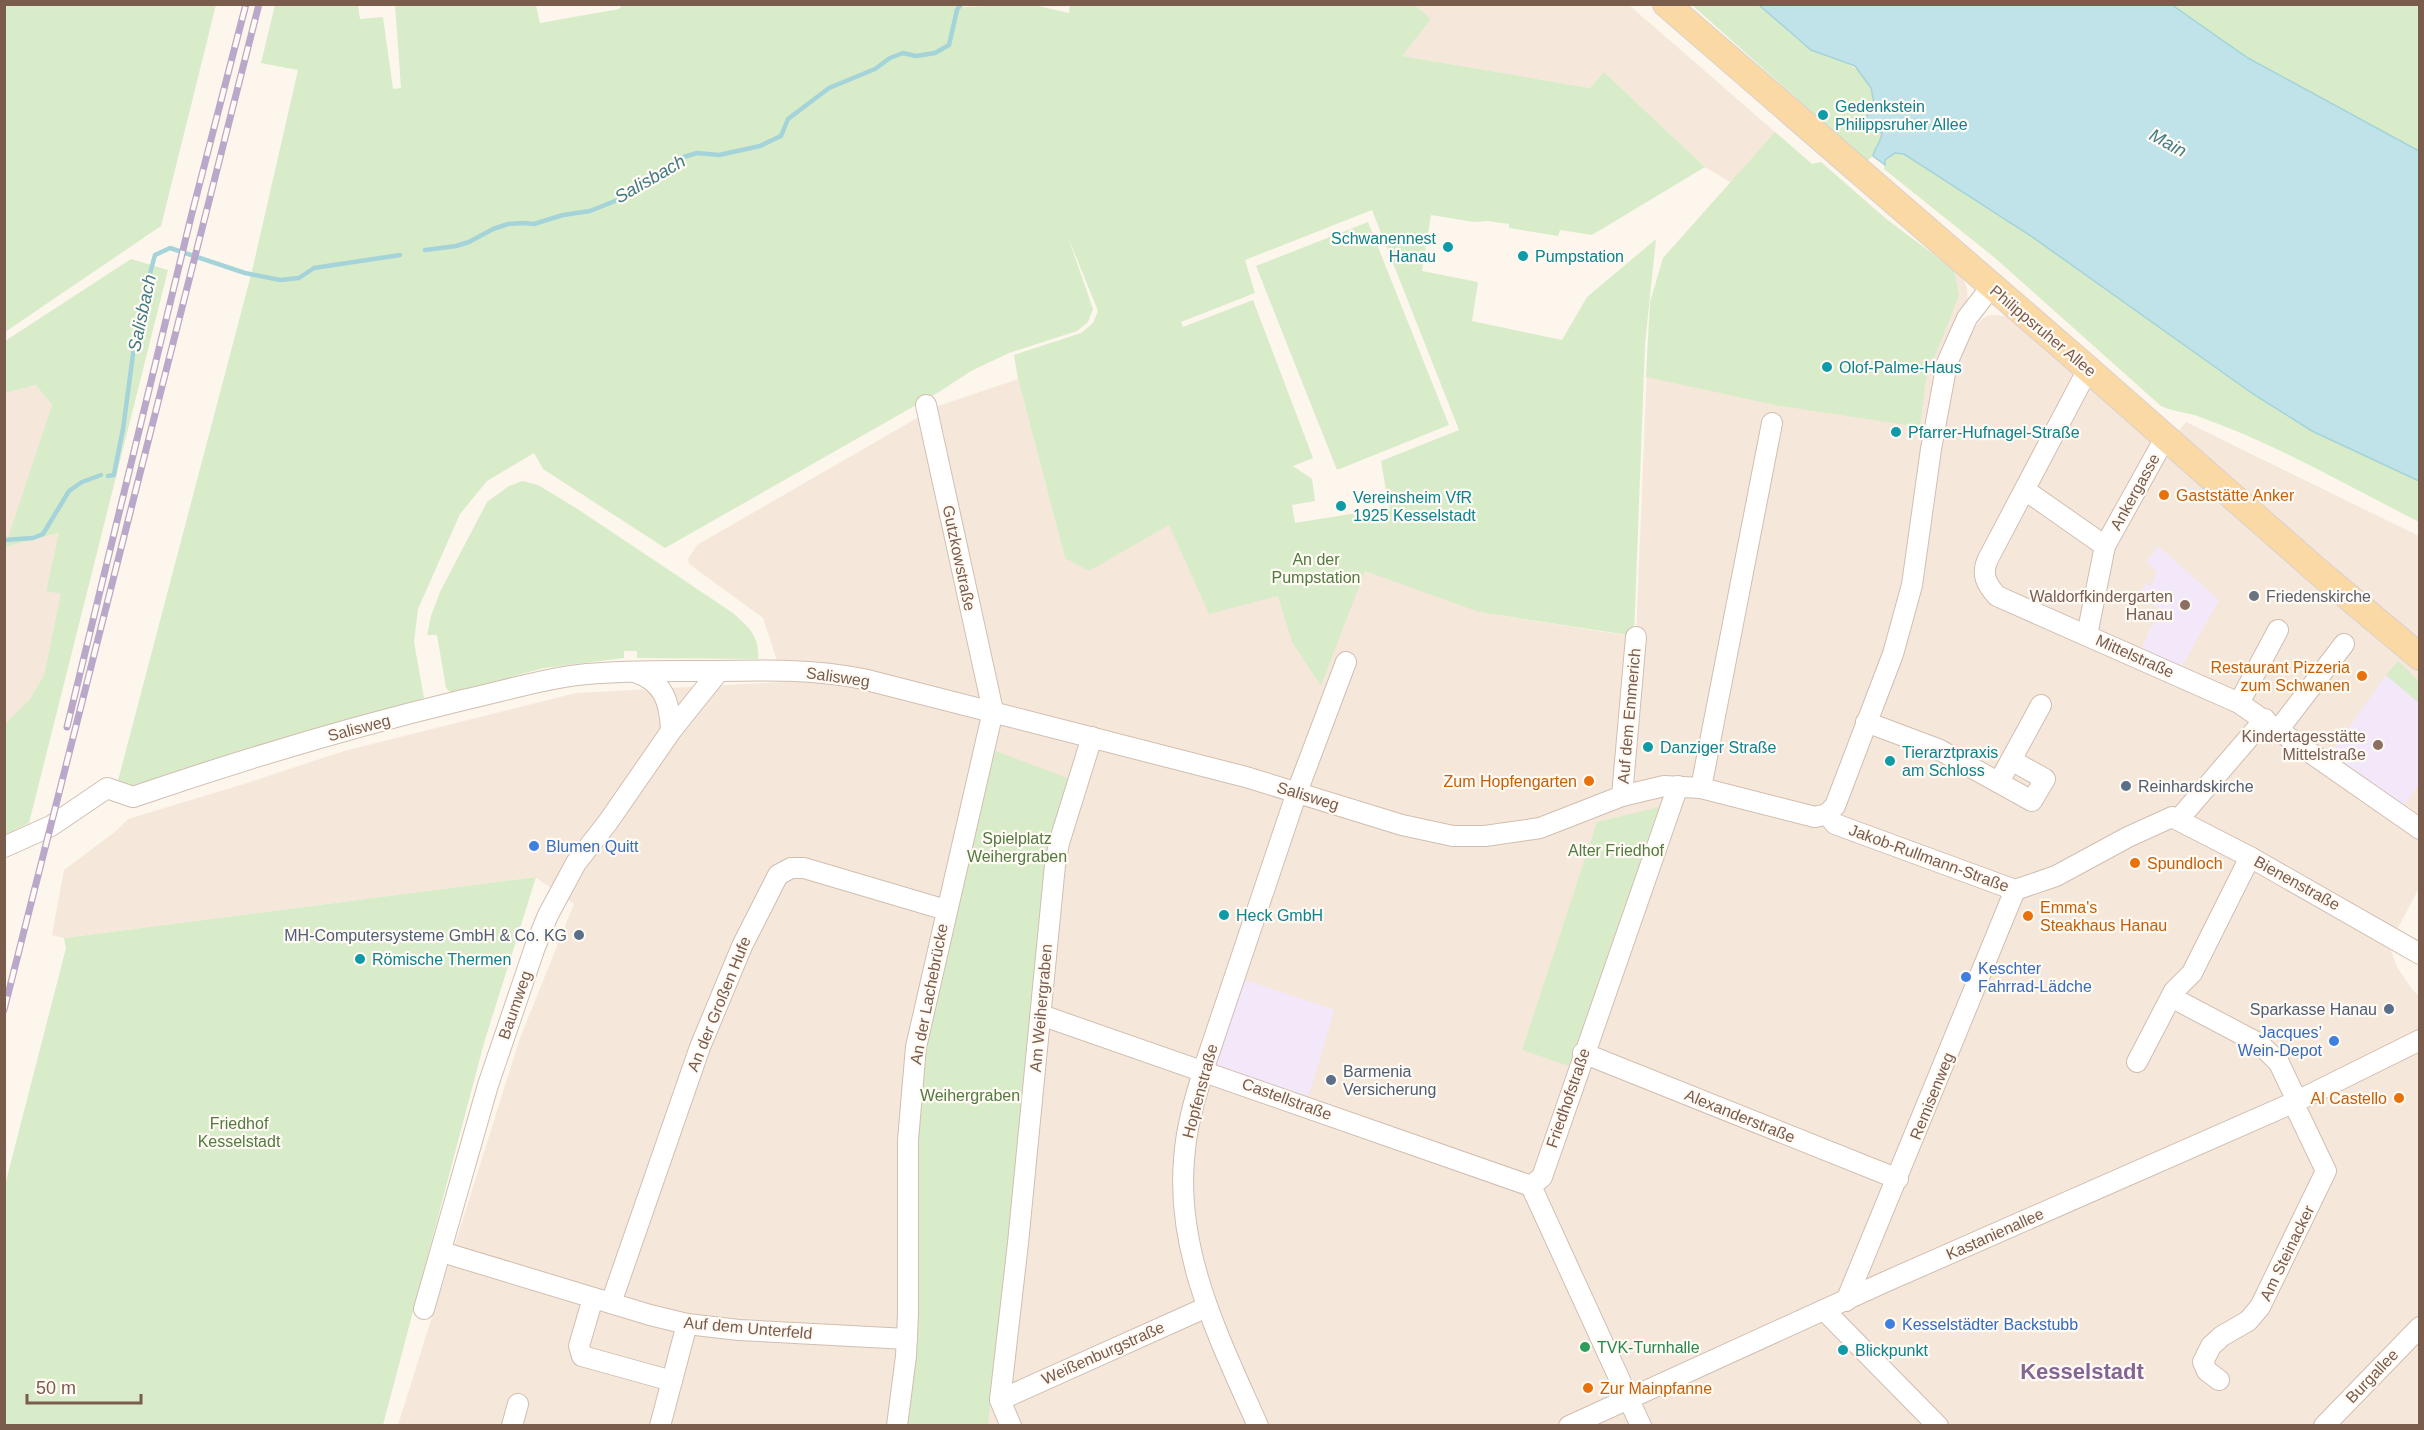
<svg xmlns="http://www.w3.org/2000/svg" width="2424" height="1430" font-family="Arial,sans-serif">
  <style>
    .residential { fill: #f5e8da }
    .education { fill: #f3e8fa }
    .green { fill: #d8ecc9; fill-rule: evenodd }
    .water { fill: #bfe3e8; stroke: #a5d3da; stroke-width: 1.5 }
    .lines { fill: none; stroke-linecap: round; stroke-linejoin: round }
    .stream { stroke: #a5d3da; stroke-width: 4.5 }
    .minor-casing { stroke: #d1beb0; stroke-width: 22 }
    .major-casing { stroke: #dad1cd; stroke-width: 28 }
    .minor { stroke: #fff; stroke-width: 20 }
    .major { stroke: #fbd9a5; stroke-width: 26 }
    .rail-casing { stroke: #b9a8c9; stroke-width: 7 }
    .rail { stroke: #fffaf3; stroke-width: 4.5; stroke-dasharray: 14; stroke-linecap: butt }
    .culture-dot { fill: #0f9aa8; stroke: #fffaf3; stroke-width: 2 }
    .food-dot { fill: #e8710a; stroke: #fffaf3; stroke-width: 2 }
    .worship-dot { fill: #6b7280; stroke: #fffaf3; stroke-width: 2 }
    .education-dot { fill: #8d6e63; stroke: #fffaf3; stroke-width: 2 }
    .service-dot { fill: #5c6f8a; stroke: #fffaf3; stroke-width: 2 }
    .shop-dot { fill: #3f7fe0; stroke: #fffaf3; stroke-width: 2 }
    .leisure-dot { fill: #2e9e5b; stroke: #fffaf3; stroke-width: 2 }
    .labels { text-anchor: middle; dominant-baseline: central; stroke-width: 4.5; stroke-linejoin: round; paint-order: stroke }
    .culture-label { font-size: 16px; fill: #0d838f; stroke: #fffaf3; text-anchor: start }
    .street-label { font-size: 16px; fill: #7a5c4d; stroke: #fffaf3 }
    .food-label { font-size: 16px; fill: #c56008; stroke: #fffaf3; text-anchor: start }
    .park-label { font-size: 16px; fill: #537a41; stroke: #fffaf3 }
    .education-label { font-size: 16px; fill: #785e54; stroke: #fffaf3; text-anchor: end }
    .worship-label { font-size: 16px; fill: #5b616d; stroke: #fffaf3; text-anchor: start }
    .service-label { font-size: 16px; fill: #4e5e75; stroke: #fffaf3; text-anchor: start }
    .shop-label { font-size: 16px; fill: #366cbe; stroke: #fffaf3; text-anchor: start }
    .leisure-label { font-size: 16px; fill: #27864d; stroke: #fffaf3; text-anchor: start }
    .water-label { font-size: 18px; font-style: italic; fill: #437c86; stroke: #fffaf3 }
    .district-label { font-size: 22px; font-weight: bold; fill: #846695; stroke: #fffaf3 }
  </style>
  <rect width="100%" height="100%" fill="#fdf6ec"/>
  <!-- residential -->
  <g class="residential">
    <polygon points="1415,5 1629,5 1812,164 1821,162 1885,218 1954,270 1964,280 1967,289 1968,302 1960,315 1975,327 1983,318 1991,315 2005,316 2012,320 2165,446 2186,422 2419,536 2419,888 2389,945 2397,967 2412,989 2419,996 2419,1425 398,1425 520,1038 574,904 535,877 64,938 52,935 64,870 116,831 128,819 247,783 344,751 576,693 784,682 763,618 689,564 688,559 697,545 938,406 1018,379 1065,558 1169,524 1294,517 1295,523 1389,508 1479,612 1636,637 1648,343 1653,298 1737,186 1705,167 1604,72 1590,88 1401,56 1431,19"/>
    <polygon points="36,385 52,405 6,546 60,533 46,590 62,594 44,675 30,699 5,724 5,393"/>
  </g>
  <!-- education -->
  <g class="education">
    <polygon points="2158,546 2219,600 2181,668 2142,648 2151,627 2165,611 2138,598 2145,583 2151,586 2157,572 2146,562"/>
    <polygon points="2386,675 2419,703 2419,784 2404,806 2331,753"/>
    <polygon points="1243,979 1334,1010 1309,1096 1214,1066"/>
  </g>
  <!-- green -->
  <g class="green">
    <path d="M623,4h334l7,3 66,-3 39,9 1,-9 345,1 16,14 -29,37 188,32 14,-16 101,95 -113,68 -32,-5 -2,6 -49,-8v-4l-21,-3 -14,1 -43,-7 -9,56 56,11 -6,39 90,19 25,-43 69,-58 -11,105 -11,292 -155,-24 -114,-41 -44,115 -29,-44 -14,-46 -69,18 -40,-89 -80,46 -24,-13 -47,-179 -4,-24 67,-22 12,-10 5,-12 -30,-74 25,72 -5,13 -11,9 -68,22 -38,18 -32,21 -274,156 -122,-79 -9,-16 -47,28 -27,33 -42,95 -4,33 10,56 -173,55 -136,39 137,-521 46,-201 -37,-7 14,-58h83l2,14 23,-2 10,72 8,-1 -6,-83h141l4,18 79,-14zM1372,210l87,220 -78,31 8,47 -94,15 -3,-18 23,-4 -3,-22 -19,-13 20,-8 -60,-158 -70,27 -2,-5 74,-29 -10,-33z"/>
    <polygon points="4,5 216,5 161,226 5,332"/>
    <path d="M1692,5h67c15,12 37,36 53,45 32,17 54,9 62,53l-6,9 14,21c-1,9 -7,14 -9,23l-6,5z"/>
    <polygon points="2172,5 2419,5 2419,151 2248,58"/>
    <polygon points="1775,132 1812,164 1821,162 1885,218 1954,270 1959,295 1926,379 1920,427 1775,405 1646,377 1650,302 1663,258"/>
    <path d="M1895,153l9,1 22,13 105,69 222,158 59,37 107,50v41c-71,-36 -143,-78 -219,-105 -13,-5 -26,-5 -39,-11l-166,-148 -111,-89 1,-9z"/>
    <polygon points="1368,222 1449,425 1337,470 1256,266"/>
    <polygon points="131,259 168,270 29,823 5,835 5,724 30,699 44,675 61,594 46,591 59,533 5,547 52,405 36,385 5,393 5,341"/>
    <path d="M522,481l16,4 38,23 157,105c16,14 27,24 25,46l-121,-1v-7h-13v7l-80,10 -93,25 -5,-5 -9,-53h-10l4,-19 9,-24 47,-90 22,-16z"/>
    <polygon points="2398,661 2419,681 2419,703 2386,675"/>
    <polygon points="993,750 1073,780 1009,1240 988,1425 901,1426 918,1077"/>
    <polygon points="1659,807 1569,1066 1522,1050 1597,822"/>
    <polygon points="536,877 484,1043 383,1425 5,1425 5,1185 66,948 64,938"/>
  </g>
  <!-- water -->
  <path class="water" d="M1759,5h413l76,53 171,93v330l-107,-50 -59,-37 -222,-158 -127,-82 -9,-1 -10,7v5l-12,-9c2,-9 8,-14 9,-23l-10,-4 -7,-9 9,-17 -3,-15 -16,-22 -44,-16z"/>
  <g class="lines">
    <!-- stream -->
    <g class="stream">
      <polyline points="425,250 456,246 469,242 493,229 508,224 523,223 534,224 563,215 590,211 620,199 661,175 677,159 697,153 719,155 760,146 781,136 788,119 829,88 875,69 890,58 903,53 916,56 935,53 949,45 957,10 961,4"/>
      <polyline points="108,476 114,475 115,469 123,429 138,317 155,255 170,248 245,273 280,280 299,278 314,268 400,255"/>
      <polyline points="4,540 33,538 43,534 69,491 82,482 101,475"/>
    </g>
    <!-- minor casing -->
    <g class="minor-casing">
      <g id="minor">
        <path d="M2088,369l-100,190c-7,15 -2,25 9,37l242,107 181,126"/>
        <polyline points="2025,490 2105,546"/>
        <polyline points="2087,635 2105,546 2165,438"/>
        <path d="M635,672c29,10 35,30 36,59"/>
        <polyline points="2239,703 2278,630"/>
        <polyline points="1866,722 1938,749 2032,801 2045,779 2011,760 1999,782"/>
        <polyline points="2279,729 2344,644"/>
        <polyline points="2011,760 2041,705"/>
        <polyline points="1701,788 1772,423"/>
        <polyline points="1622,796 1636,637"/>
        <polyline points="1827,814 1835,824 2015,890 2056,876 2128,837 2172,817 2250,857 2420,954"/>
        <polyline points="1827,814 1835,806 1893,654 1912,585 1931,449 1947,363 1967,318 1991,287"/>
        <polyline points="2178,820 2265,719"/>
        <path d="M4,847l47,-21 56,-38 26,9c108,-37 218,-70 330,-97 41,-9 82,-22 124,-26 42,-4 85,-3 127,-3 50,-1 100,-2 149,8l383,98 156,48 51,11h32l55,-8 82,-32 42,-10 37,2 114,29 12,-3"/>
        <polyline points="2171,997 2260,1044 2279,1063 2297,1101"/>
        <polyline points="1041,1015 1531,1186"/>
        <polyline points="1583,1053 1898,1179"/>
        <polyline points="2137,1062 2174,991 2192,973 2250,857"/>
        <polyline points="442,1252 650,1315 687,1324 739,1330 907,1339"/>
        <polyline points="593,1298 579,1346 582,1356 672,1381"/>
        <polyline points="1846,1301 2015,890"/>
        <polyline points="611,1303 700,1047 742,946 778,875 791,868 804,868 946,910"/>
        <polyline points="424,1309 488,1085 535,947 548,915 576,863 608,822 671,731 719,671"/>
        <polyline points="1825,1311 1938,1426"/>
        <polyline points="2219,1380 2207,1371 2203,1362 2211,1346 2222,1336 2248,1321 2260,1307 2326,1171 2293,1102"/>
        <polyline points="1000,1400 1207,1307"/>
        <polyline points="512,1426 518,1404"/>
        <polyline points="660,1426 687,1324"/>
        <polyline points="897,1426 906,1356 908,1314 908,1140 916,1047 993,711 926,405"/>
        <polyline points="1011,1426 1000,1400 1018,1243 1055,865 1059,843 1092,737"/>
        <path d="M1258,1426c-37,-84 -82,-171 -74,-266 2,-34 12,-65 22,-98l91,-270 49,-130"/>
        <polyline points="1569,1426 1885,1282 2297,1101 2420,1040"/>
        <polyline points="1641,1426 1531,1186 1542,1177 1678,786"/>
        <polyline points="2324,1426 2420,1327"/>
      </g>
    </g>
    <!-- major casing -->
    <g class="major-casing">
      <polyline id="major" points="1666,4 2088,369 2315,569 2420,657"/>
    </g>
    <!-- minor -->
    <use href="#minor" class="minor"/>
    <!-- major -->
    <use href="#major" class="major"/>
    <!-- rail casing -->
    <g class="rail-casing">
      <g id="rail">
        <polyline points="67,727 191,217 246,4"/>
        <polyline points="4,1010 259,4"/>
      </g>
    </g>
    <!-- rail -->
    <use href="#rail" class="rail"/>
  </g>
  <!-- markers -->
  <g class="culture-dot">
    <circle cx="1823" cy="115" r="6"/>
    <circle cx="1448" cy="247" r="6"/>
    <circle cx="1523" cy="256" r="6"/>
    <circle cx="1827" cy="367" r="6"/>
    <circle cx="1896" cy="432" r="6"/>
    <circle cx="1341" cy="506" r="6"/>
    <circle cx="1648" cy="747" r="6"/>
    <circle cx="1890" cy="761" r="6"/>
    <circle cx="1224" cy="915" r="6"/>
    <circle cx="360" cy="959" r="6"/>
    <circle cx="1843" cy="1350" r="6"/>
  </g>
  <g class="food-dot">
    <circle cx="2164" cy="495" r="6"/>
    <circle cx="2362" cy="676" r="6"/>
    <circle cx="1589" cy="781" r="6"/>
    <circle cx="2135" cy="863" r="6"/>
    <circle cx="2028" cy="916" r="6"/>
    <circle cx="2399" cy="1098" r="6"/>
    <circle cx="1588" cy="1388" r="6"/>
  </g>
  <circle class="worship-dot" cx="2254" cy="596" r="6"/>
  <g class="education-dot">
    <circle cx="2185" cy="605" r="6"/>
    <circle cx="2378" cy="745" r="6"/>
  </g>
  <g class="service-dot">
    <circle cx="2126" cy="786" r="6"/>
    <circle cx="579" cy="935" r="6"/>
    <circle cx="2389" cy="1009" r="6"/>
    <circle cx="1331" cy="1080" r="6"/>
  </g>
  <g class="shop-dot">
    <circle cx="534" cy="846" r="6"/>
    <circle cx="1966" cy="977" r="6"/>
    <circle cx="2334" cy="1041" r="6"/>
    <circle cx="1890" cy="1324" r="6"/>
  </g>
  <circle class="leisure-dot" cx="1585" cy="1347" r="6"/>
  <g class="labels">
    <!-- culture labels -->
    <g class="culture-label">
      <text x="1835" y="106">Gedenkstein<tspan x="1835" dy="18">Philippsruher Allee</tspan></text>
      <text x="1436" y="238" text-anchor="end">Schwanennest<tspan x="1436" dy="18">Hanau</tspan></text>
      <text x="1535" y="256">Pumpstation</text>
      <text x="1839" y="367">Olof-Palme-Haus</text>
      <text x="1908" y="432">Pfarrer-Hufnagel-Straße</text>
      <text x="1353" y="497">Vereinsheim VfR<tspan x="1353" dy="18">1925 Kesselstadt</tspan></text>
      <text x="1660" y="747">Danziger Straße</text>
      <text x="1902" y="752">Tierarztpraxis<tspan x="1902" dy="18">am Schloss</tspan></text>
      <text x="1236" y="915">Heck GmbH</text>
      <text x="372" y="959">Römische Thermen</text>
      <text x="1855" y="1350">Blickpunkt</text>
    </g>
    <!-- street labels -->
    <g class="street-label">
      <text transform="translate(2043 331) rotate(40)">Philippsruher Allee</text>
      <text transform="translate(2135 492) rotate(-61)">Ankergasse</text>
      <text transform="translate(959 558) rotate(78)">Gutzkowstraße</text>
      <text transform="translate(2135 656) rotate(24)">Mittelstraße</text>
      <text transform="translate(838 677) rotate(8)">Salisweg</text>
      <text transform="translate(1629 716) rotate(-85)">Auf dem Emmerich</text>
      <text transform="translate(359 728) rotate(-15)">Salisweg</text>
      <text transform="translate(1308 796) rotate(17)">Salisweg</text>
      <text transform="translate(1929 858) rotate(20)">Jakob-Rullmann-Straße</text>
      <text transform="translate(2297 883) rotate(29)">Bienenstraße</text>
      <text transform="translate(929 994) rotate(-79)">An der Lachebrücke</text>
      <text transform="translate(719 1004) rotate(-68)">An der Großen Hufe</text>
      <text transform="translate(515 1005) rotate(-71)">Baumweg</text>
      <text transform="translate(1041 1008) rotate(-85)">Am Weihergraben</text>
      <text transform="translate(1200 1091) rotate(-75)">Hopfenstraße</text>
      <text transform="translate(1932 1096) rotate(-68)">Remisenweg</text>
      <text transform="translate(1568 1098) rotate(-71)">Friedhofstraße</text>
      <text transform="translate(1287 1099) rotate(20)">Castellstraße</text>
      <text transform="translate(1740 1116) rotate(22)">Alexanderstraße</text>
      <text transform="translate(1995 1234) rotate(-24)">Kastanienallee</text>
      <text transform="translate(2287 1253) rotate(-64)">Am Steinacker</text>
      <text transform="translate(748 1328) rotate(5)">Auf dem Unterfeld</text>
      <text transform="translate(1103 1353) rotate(-24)">Weißenburgstraße</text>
      <text transform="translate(2372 1376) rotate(-46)">Burgallee</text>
    </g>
    <!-- food labels -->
    <g class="food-label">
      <text x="2176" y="495">Gaststätte Anker</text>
      <text x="2350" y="667" text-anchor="end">Restaurant Pizzeria<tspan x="2350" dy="18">zum Schwanen</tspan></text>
      <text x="1577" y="781" text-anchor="end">Zum Hopfengarten</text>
      <text x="2147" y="863">Spundloch</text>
      <text x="2040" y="907">Emma's<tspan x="2040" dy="18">Steakhaus Hanau</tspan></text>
      <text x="2387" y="1098" text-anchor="end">Al Castello</text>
      <text x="1600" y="1388">Zur Mainpfanne</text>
    </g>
    <!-- park labels -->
    <g class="park-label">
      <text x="1316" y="559">An der<tspan x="1316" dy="18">Pumpstation</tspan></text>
      <text x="1017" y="838">Spielplatz<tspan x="1017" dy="18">Weihergraben</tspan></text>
      <text x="1616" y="850">Alter Friedhof</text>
      <text x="970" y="1095">Weihergraben</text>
      <text x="239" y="1123">Friedhof<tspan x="239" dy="18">Kesselstadt</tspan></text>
    </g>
    <!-- education labels -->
    <g class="education-label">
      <text x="2173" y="596">Waldorfkindergarten<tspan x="2173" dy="18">Hanau</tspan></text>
      <text x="2366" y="736">Kindertagesstätte<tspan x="2366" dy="18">Mittelstraße</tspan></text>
    </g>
    <!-- worship labels -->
    <g class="worship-label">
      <text x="2266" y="596">Friedenskirche</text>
    </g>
    <!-- service labels -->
    <g class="service-label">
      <text x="2138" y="786">Reinhardskirche</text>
      <text x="567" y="935" text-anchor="end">MH-Computersysteme GmbH &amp; Co. KG</text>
      <text x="2377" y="1009" text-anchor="end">Sparkasse Hanau</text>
      <text x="1343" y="1071">Barmenia<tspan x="1343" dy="18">Versicherung</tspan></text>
    </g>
    <!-- shop labels -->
    <g class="shop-label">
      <text x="546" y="846">Blumen Quitt</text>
      <text x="1978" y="968">Keschter<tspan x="1978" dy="18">Fahrrad-Lädche</tspan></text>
      <text x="2322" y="1032" text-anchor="end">Jacques’<tspan x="2322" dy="18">Wein-Depot</tspan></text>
      <text x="1902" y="1324">Kesselstädter Backstubb</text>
    </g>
    <!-- leisure labels -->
    <g class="leisure-label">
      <text x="1597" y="1347">TVK-Turnhalle</text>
    </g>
    <!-- water labels -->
    <g class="water-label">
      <text transform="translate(2168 143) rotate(29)">Main</text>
      <text transform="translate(650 179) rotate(-30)">Salisbach</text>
      <text transform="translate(142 313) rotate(-78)">Salisbach</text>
    </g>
    <!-- district labels -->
    <g class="district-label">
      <text x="2082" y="1371">Kesselstadt</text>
    </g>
  </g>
  <!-- border -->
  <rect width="2424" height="1430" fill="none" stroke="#7a5c4d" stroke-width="12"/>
  <!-- scale -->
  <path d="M27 1394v9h114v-9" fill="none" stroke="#7a5c4d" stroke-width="3"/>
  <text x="36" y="1394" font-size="18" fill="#7a5c4d" stroke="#fffaf3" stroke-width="4.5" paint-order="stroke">50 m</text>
</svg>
